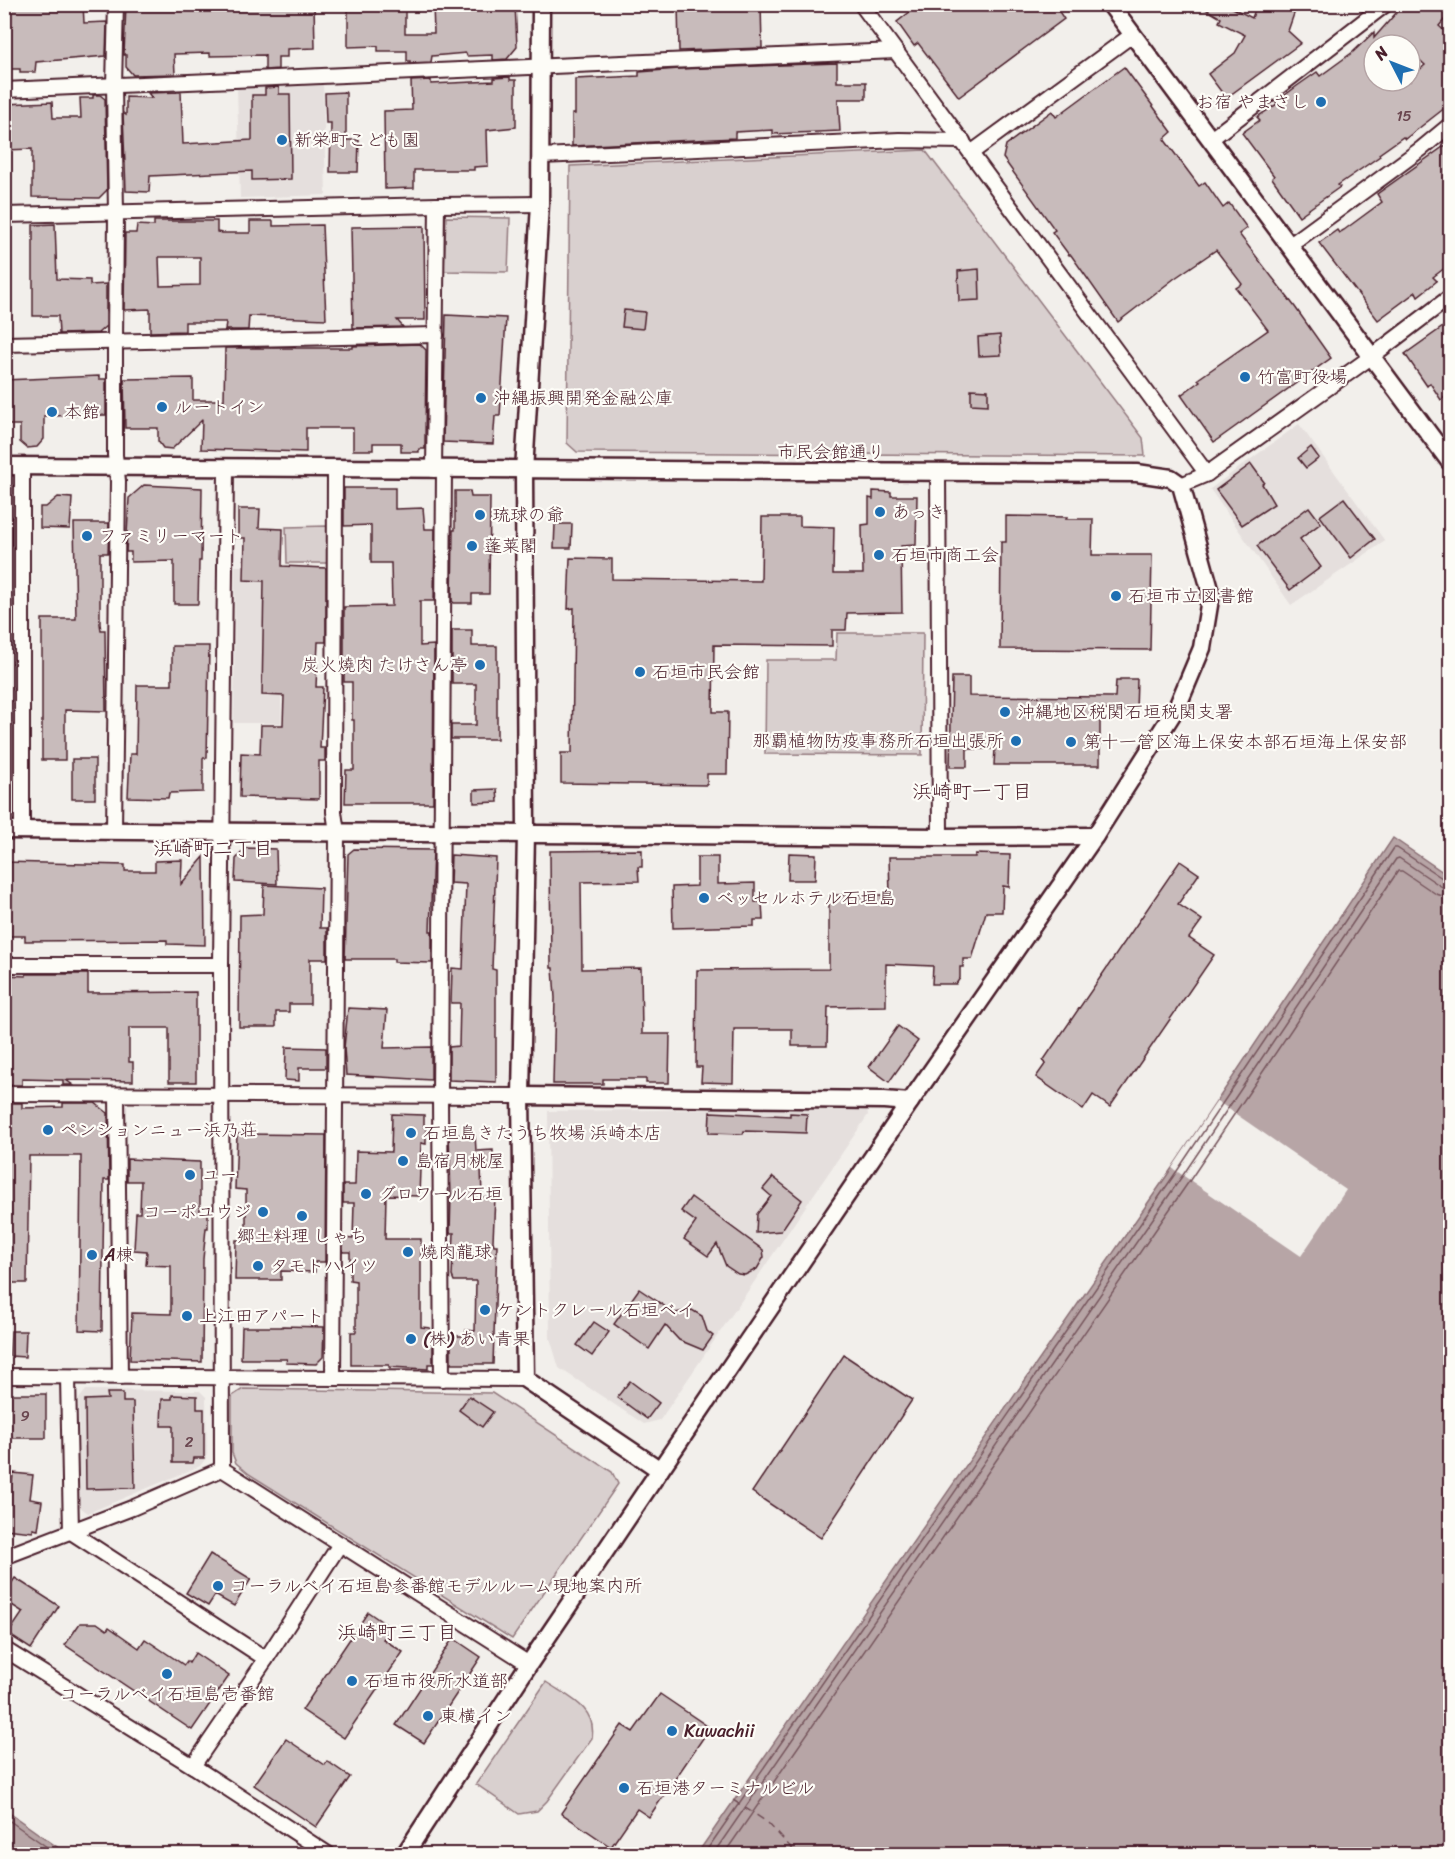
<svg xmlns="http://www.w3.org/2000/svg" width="1455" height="1859" font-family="Sriracha,'Klee One',sans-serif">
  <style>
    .built { fill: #e5dfdd }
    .green { fill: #d9d0cf; stroke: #92787d; stroke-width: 1.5 }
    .water { fill: #b7a5a6; stroke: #8b6f75; stroke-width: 1.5 }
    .pier { fill: #f2efeb }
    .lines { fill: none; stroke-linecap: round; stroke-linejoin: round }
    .shore { stroke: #76555c; stroke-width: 1.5 }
    .ferry { stroke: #704e56; stroke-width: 1.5; stroke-dasharray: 8 6; stroke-linecap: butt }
    .building { fill: #c8bbbb; stroke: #4a1f2b; stroke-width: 1.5; fill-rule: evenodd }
    .minor-casing { stroke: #4a1f2b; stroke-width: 18 }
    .tertiary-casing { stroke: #4a1f2b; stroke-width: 21 }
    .minor { stroke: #fdfcf7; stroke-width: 14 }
    .tertiary { stroke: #fdfcf7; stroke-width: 16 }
    .poi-dot { fill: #1f6fb2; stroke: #fdfcf7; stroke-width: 2 }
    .labels { text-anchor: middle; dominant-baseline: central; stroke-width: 4.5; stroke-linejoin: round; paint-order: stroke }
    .number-label { font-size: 15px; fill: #6a464f }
    .poi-label { font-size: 18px; fill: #4a1f2b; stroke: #fdfcf7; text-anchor: start }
    .street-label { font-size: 18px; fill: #4a1f2b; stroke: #fdfcf7 }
    .neighbourhood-label { font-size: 20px; fill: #4a1f2b; stroke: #fdfcf7 }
  </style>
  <rect width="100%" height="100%" fill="#f2efeb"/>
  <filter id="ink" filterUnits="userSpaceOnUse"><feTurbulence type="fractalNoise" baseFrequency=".0167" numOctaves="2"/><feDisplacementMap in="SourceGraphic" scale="12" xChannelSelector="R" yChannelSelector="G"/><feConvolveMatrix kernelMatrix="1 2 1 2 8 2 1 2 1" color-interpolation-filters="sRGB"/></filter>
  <g filter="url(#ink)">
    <!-- built -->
    <g class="built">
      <polygon points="323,83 326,195 240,198 237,86"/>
      <polygon points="1299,424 1385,541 1291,605 1210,489"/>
      <polygon points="235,566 283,566 281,723 234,723"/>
      <polygon points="867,1108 868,1115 660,1420 644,1424 559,1368 550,1338 548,1111"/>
      <polygon points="86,1390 200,1391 206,1397 207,1457 200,1466 88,1513 77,1505 79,1399"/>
    </g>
    <!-- green -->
    <g class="green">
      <polygon points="925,150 1143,438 1145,456 577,452 567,443 570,166"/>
      <polygon points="446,217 510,218 508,272 444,271"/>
      <polygon points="327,526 327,563 287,563 286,527"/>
      <polygon points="837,633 923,633 922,755 765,754 766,660 836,660"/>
      <polygon points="243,1389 492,1393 612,1472 618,1484 512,1639 249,1474 236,1463 232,1453 232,1396"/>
      <path d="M546,1682c22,15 51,25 46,56l-45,63 -10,10 -18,3 -43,-30z"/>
    </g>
    <!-- water -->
    <g class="water">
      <polygon points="1393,838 1450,877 1450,1854 697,1854 1172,1168"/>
      <polygon points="4,1810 5,1810 67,1854 5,1854"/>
    </g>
    <!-- pier -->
    <polygon class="pier" points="1217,1101 1346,1190 1301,1256 1172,1168"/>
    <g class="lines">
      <!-- shore -->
      <g class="shore">
        <polyline points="4,1817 57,1854"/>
        <polyline points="704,1854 1177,1171 1394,848 1397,848 1445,880 1450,881"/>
        <polyline points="713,1854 1183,1175 1396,859 1399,858 1442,887 1450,889"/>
        <polyline points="724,1854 1190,1180 1398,871 1402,871 1436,894 1450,898"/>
      </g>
      <!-- ferry -->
      <polyline class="ferry" points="733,1800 767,1822 797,1854"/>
    </g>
    <!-- building -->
    <g class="building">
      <polygon points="4,4 83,4 84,23 107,22 106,56 36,62 35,72 20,72 20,69 4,69"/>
      <polygon points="126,4 314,4 315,48 287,49 287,57 278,57 278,69 265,70 265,55 210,56 210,53 174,54 175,74 133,75 126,67 126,55 124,55"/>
      <polygon points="348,4 405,4 405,33 434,33 433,4 448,4 448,7 515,4 517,47 507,59 493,60 493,55 467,56 466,53 432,56 431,62 410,63 410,61 407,61 407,51 378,51 378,46 348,47"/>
      <polygon points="678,4 761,4 762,48 679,51"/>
      <polygon points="920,4 1054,4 1064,19 959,97 918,43 914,46 897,22"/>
      <polygon points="1197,4 1225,4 1252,18 1257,4 1288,4 1296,8 1288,31 1301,43 1226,98 1208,74 1235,53 1245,35 1219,22 1221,18"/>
      <path d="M1404,4h36l10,9 -11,13 11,10v68l-45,35 -2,-2 -24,17 1,2 -42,29 2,2 -41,29 -27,-38 2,-2 -32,-43 18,-13 -3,-3 20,-13 -1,-2 21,-16 20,-14 3,4 33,-24 21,-20v6zM1374,45h36v6l15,14 -15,13v3h-36z"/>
      <polygon points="837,63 837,82 866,82 866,99 838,99 840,131 773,134 773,130 735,132 735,138 572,146 572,114 575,114 575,79 639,76 639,72 679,69"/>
      <polygon points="1124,67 1172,132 1164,139 1199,186 1205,182 1223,208 1229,203 1247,228 1239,234 1295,307 1331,358 1214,442 1181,395 1200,381 1198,379 1268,330 1236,288 1242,284 1216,250 1175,278 1118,322 1071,255 1069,255 1052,232 1055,230 1003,158 1006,145 1052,111 1056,117"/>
      <polygon points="510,77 510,80 516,80 516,127 487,130 488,166 474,167 474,170 414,170 414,188 385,189 384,111 412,110 411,81 431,80 431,84 494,81 494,78"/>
      <polygon points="279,87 279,94 290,94 291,179 252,180 252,171 150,176 149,192 126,191 123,113 126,115 126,97 152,98 148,93 181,92 183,144 252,140 252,95 265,95 265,88"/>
      <polygon points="346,92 346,140 359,140 358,172 330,172 331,123 326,123 325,93"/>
      <polygon points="93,95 100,95 105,99 107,190 99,198 32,197 32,149 5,150 4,104 52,102 53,118 81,118 80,98 93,98"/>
      <polygon points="1450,142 1450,264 1433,277 1437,281 1418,296 1416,292 1378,320 1319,243 1337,230 1339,233 1344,230 1382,202 1377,194"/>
      <path d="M154,221h63v11l5,1h28v-12h23v5l49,-1 4,94 -77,-3 -1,14h-23l1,-8h-41v9l-35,1v-23l-26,1 1,-77h11l1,-8 17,1zM159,257h41v28l-40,1z"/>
      <polygon points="55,224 57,279 90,280 90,285 106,284 106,326 98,333 59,334 58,316 33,316 33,225"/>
      <polygon points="424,226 425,320 397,320 403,327 353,328 351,227"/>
      <polygon points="979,269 980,300 959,301 958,271"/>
      <polygon points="624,310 645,312 643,329 622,327"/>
      <polygon points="446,315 506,318 500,416 495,416 493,444 443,442"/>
      <polygon points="1450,322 1450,393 1441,400 1430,383 1427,386 1405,354"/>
      <polygon points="1000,335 1001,355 979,356 978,337"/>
      <polygon points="420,344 426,350 425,441 425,449 419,449 419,452 401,452 401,443 373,443 373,450 353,450 353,428 306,428 306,452 201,449 202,420 172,449 163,448 158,441 158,428 125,428 124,379 193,378 193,400 224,400 225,348 353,348 353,346"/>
      <polygon points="99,376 99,379 106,379 106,415 44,416 44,439 37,447 27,448 20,442 20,425 5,425 4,380"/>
      <polygon points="971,389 988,390 988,405 971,404"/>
      <polygon points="1311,447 1319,458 1306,468 1298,458"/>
      <polygon points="1251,464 1264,482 1262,484 1274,504 1242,525 1216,490"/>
      <polygon points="144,485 202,488 201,561 199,561 198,604 174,604 174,561 131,562 131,552 126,552 129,498"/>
      <polygon points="344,488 395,488 395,509 423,508 425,529 435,529 434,601 420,601 420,646 434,645 433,803 345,803 346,770 354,770 354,720 352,720 352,682 344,682 344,607 392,606 391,563 371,563 371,525 344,526"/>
      <polygon points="455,491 470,491 471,497 490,497 489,594 472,594 472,603 454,603 452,601 453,530 455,530"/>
      <polygon points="873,491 891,492 891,496 917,496 916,545 901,546 902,612 847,613 846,630 832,630 832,646 714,645 713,712 728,712 727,774 707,774 707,785 561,783 561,753 572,753 574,608 568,609 570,558 612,559 612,579 761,581 762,517 800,517 800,526 834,527 833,574 863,574 862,525 869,524 869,498 873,499"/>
      <polygon points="58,497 72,498 70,529 40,528 40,507 46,507"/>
      <polygon points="1344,498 1375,539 1351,558 1320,516"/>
      <polygon points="1309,507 1321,523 1300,539 1321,567 1290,590 1257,546"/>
      <polygon points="238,509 260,509 259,528 283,529 282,566 326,568 326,642 318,642 316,687 323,687 320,748 325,748 325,761 319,761 319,799 240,797 241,753 260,754 261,725 283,725 284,696 262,695 264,581 244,580 245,538 238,538"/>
      <polygon points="1006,516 1067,517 1066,519 1093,519 1092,555 1152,555 1150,650 1000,649 1001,542 1006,542"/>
      <polygon points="74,523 109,523 108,553 100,553 100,624 101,630 105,630 106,711 65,710 65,760 42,760 42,619 76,619"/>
      <polygon points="555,524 572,524 571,548 554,548"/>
      <polygon points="452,630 472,630 472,646 497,646 497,739 451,739 451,725 476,725 476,684 452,684"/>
      <polygon points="172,646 209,646 207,758 203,758 203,792 169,793 168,798 128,797 130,754 136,754 137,685 172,685"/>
      <polygon points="952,677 969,677 969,696 1115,697 1116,681 1120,681 1120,679 1137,679 1136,711 1100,710 1100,765 994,765 995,749 967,749 967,767 950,767"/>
      <rect x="72" y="759" width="23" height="40"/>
      <polygon points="497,789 498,802 474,803 474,790"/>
      <polygon points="246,848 276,849 277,884 235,882 236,859"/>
      <polygon points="354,849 433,850 430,931 432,931 432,963 394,962 394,959 345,959 348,854"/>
      <polygon points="642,850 642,867 638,867 639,881 581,882 582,969 641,968 642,1034 670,1034 669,1083 646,1083 646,1079 603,1079 603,1084 553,1084 555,998 553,968 551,968 550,851"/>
      <polygon points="789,853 816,854 815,880 788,880"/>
      <polygon points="975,854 1010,855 1009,887 1003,886 1002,912 986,912 972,959 963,959 963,967 960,967 960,978 956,984 932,984 933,966 886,964 886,1006 828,1007 827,1046 792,1046 792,1029 734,1029 733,1083 701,1082 702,1067 696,1067 697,970 829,969 829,895 890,895 889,857 975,857"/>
      <polygon points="451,855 496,858 492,969 496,970 496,1082 449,1080 449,1047 459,1046 460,1003 451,1003 452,968 463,969 466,884 450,883"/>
      <polygon points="204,857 205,945 167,944 167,940 25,941 25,936 4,936 4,862 125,865 125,871 155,871 155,861 182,860 181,884"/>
      <polygon points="697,857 718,857 718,884 755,883 755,902 762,902 763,920 754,920 754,926 673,928 672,887 697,886"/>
      <polygon points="1180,861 1199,874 1178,904 1202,920 1189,938 1214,955 1110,1107 1093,1095 1083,1110 1036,1077 1046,1063 1043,1061"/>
      <polygon points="264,885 321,888 320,928 327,928 327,959 310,959 310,1004 289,1004 289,1012 276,1012 276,1027 239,1027 240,915 263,914"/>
      <polygon points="26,974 88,974 88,993 196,992 196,1082 169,1082 169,1028 129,1028 129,1062 133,1062 133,1081 66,1080 73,1085 63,1085 63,1080 22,1079 22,1085 4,1085 4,975 26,976"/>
      <polygon points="348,1008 387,1010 384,1048 431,1047 431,1080 346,1075 344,1048"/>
      <polygon points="898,1026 918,1041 889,1082 869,1067"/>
      <polygon points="286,1047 326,1048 326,1068 299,1068 299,1081 285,1080"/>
      <polygon points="4,1103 22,1103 22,1108 63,1107 63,1103 95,1103 108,1113 109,1180 104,1180 102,1331 79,1330 81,1156 29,1156 27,1283 4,1283"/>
      <polygon points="710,1112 790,1116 790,1113 807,1114 806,1133 744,1131 743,1134 709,1133"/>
      <polygon points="392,1114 424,1115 424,1127 426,1127 426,1144 421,1143 419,1196 386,1195 385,1239 421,1239 421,1327 430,1328 430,1336 433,1336 433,1364 428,1364 428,1369 389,1367 389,1365 351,1365 351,1332 356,1332 356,1281 350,1280 350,1252 343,1252 343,1238 353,1239 354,1203 343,1203 343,1185 355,1185 356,1151 391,1152"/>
      <polygon points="237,1134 326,1135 325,1262 315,1262 315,1272 281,1271 281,1280 235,1280 236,1240 246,1240 246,1190 235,1189"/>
      <polygon points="475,1134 476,1151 493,1150 493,1166 481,1167 482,1197 495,1197 493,1241 494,1245 497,1245 493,1364 451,1364 451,1336 466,1336 466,1330 475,1331 476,1281 454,1281 452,1276 454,1233 450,1233 451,1194 449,1135"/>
      <polygon points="127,1159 200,1162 200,1213 208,1213 208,1228 206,1228 203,1259 202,1362 130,1360 132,1313 171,1314 171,1266 146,1265 147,1251 134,1250 136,1213 140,1213 141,1181 127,1181"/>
      <polygon points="773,1177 802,1200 781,1231 756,1233 757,1214 771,1196 763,1189"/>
      <polygon points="691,1197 763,1250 764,1257 757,1269 745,1275 738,1274 726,1266 717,1244 708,1256 684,1239 696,1222 681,1211"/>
      <polygon points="639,1289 675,1313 692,1310 702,1316 707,1331 713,1336 703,1350 679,1340 665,1325 649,1349 614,1324"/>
      <polygon points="594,1322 609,1332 592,1356 577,1345"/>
      <polygon points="282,1326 324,1327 323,1357 316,1364 286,1363 287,1359 241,1359 242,1327 282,1327"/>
      <polygon points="11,1331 26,1331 25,1357 10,1356"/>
      <polygon points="844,1355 912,1400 821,1538 752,1492"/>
      <polygon points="630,1381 659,1403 647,1419 617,1397"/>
      <polygon points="107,1393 123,1393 123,1402 133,1402 135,1488 86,1489 85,1400 108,1399"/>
      <rect x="4" y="1394" width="42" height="44"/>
      <polygon points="172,1395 197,1396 197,1409 204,1409 204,1458 194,1458 193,1463 173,1463 173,1426 161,1426 162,1399 172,1399"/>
      <polygon points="469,1396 493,1412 482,1427 459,1410"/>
      <polygon points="13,1473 33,1475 30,1499 42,1501 38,1530 33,1529 33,1532 4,1529 4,1482 12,1483"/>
      <polygon points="210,1554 251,1579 234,1606 215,1595 208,1606 186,1593"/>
      <polygon points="15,1578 59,1606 31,1649 8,1634 23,1612 4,1600 4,1594"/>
      <polygon points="368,1612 391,1628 383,1639 403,1652 344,1738 302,1710"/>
      <polygon points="80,1623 97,1623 107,1630 109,1627 139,1648 145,1639 184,1665 187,1661 189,1663 195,1653 229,1676 192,1730 65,1645"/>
      <polygon points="453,1638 481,1657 424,1743 396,1725"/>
      <polygon points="660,1694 710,1728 649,1817 637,1809 611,1847 561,1813 622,1725 633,1732"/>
      <polygon points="286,1739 325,1765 327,1761 350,1777 316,1827 254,1785"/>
    </g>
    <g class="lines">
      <!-- minor casing -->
      <g class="minor-casing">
        <g id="minor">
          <polyline points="861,4 1207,474"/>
          <polyline points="4,90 895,51"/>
          <polyline points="1211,139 1386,4"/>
          <polyline points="971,153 1132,35"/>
          <polyline points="541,156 899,140 963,141"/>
          <polyline points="4,215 437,205 540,204"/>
          <polyline points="1289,246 1421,149 1450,125"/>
          <polyline points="4,344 436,335"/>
          <polyline points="22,466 22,830"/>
          <polyline points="434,470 437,205"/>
          <polyline points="938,472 940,837"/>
          <polyline points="1181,485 1207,474 1371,357 1450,297"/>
          <polyline points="114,831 118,481 115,455 115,342 116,213 114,85 116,4"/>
          <polyline points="4,965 221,965"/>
          <polyline points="4,1094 521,1096"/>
          <polyline points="117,1095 120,1377"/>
          <polyline points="4,1376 525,1379"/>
          <polyline points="68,1377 71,1532 266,1659"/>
          <polyline points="333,1377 337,832 334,812 335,468"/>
          <polyline points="442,1379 440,1097 444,469"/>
          <polyline points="222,1469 221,965 226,469"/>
          <polyline points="222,1469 529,1664"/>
          <polyline points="4,1557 132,1508 222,1469"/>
          <polyline points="4,1649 193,1766 328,1854"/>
          <polyline points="193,1766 266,1659 340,1544"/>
        </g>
      </g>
      <!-- tertiary casing -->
      <g class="tertiary-casing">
        <g id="tertiary">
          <polyline points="541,4 540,204 524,471 526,833 521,1096 525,1379 660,1470"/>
          <polyline points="1110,4 1450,462"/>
          <polyline points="4,466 1137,473 1171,478 1181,485 1211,593 1202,648 1178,705 1095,836 910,1102 660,1470 529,1664 405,1854"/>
          <polyline points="4,830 940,837 1095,836"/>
          <polyline points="521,1096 884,1100 910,1102"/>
        </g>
      </g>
      <!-- minor -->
      <use href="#minor" class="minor"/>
      <!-- tertiary -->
      <use href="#tertiary" class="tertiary"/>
    </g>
  </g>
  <!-- markers -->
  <g class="poi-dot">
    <circle cx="1321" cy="102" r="6"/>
    <circle cx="282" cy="140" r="6"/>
    <circle cx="1245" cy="377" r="6"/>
    <circle cx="481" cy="398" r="6"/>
    <circle cx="162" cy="407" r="6"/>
    <circle cx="52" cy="412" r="6"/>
    <circle cx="880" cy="512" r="6"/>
    <circle cx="480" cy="515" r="6"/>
    <circle cx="87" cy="536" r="6"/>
    <circle cx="472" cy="546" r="6"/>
    <circle cx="879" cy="555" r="6"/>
    <circle cx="1116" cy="596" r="6"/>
    <circle cx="480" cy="665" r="6"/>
    <circle cx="640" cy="672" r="6"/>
    <circle cx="1005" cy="712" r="6"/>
    <circle cx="1016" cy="741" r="6"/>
    <circle cx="1071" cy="742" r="6"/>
    <circle cx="704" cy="898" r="6"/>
    <circle cx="48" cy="1130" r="6"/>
    <circle cx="411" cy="1133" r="6"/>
    <circle cx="403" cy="1161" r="6"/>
    <circle cx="190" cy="1175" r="6"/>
    <circle cx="366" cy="1194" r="6"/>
    <circle cx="263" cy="1212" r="6"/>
    <circle cx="302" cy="1216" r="6"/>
    <circle cx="408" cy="1252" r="6"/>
    <circle cx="92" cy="1255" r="6"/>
    <circle cx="258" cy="1266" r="6"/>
    <circle cx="485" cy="1310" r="6"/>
    <circle cx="187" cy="1316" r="6"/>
    <circle cx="411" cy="1339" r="6"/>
    <circle cx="218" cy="1586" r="6"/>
    <circle cx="167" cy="1674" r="6"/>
    <circle cx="352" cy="1681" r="6"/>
    <circle cx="428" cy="1716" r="6"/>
    <circle cx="672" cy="1731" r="6"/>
    <circle cx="624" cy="1788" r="6"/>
  </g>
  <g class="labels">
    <!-- number labels -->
    <g class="number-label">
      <text x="1404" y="116">15</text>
      <text x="25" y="1416">9</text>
      <text x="189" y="1442">2</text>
    </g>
    <!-- poi labels -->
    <g class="poi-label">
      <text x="1309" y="102" text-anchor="end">お宿 やまさし</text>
      <text x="294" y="140">新栄町こども園</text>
      <text x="1257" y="377">竹富町役場</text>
      <text x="493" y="398">沖縄振興開発金融公庫</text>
      <text x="174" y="407">ルートイン</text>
      <text x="64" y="412">本館</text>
      <text x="892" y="512">あっき</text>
      <text x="492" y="515">琉球の爺</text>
      <text x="99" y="536">ファミリーマート</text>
      <text x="484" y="546">蓬莱閣</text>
      <text x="891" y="555">石垣市商工会</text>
      <text x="1128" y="596">石垣市立図書館</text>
      <text x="468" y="665" text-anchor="end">炭火燒肉 たけさん亭</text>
      <text x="652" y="672">石垣市民会館</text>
      <text x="1017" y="712">沖縄地区税関石垣税関支署</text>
      <text x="1004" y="741" text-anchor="end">那覇植物防疫事務所石垣出張所</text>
      <text x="1083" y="742">第十一管区海上保安本部石垣海上保安部</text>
      <text x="716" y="898">ベッセルホテル石垣島</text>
      <text x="60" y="1130">ペンションニュー浜乃荘</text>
      <text x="423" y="1133">石垣島きたうち牧場 浜崎本店</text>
      <text x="415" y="1161">島宿月桃屋</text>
      <text x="202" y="1175">ユー</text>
      <text x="378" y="1194">グロワール石垣</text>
      <text x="251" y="1212" text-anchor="end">コーポユウジ</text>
      <text x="302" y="1236" text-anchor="middle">郷土料理 しゃち</text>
      <text x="420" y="1252">燒肉龍球</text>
      <text x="104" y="1255">A棟</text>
      <text x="270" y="1266">タモトハイツ</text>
      <text x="497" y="1310">ケントクレール石垣ベイ</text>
      <text x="199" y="1316">上江田アパート</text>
      <text x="423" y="1339">(株) あい青果</text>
      <text x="230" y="1586">コーラルベイ石垣島参番館モデルルーム現地案内所</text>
      <text x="364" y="1681">石垣市役所水道部</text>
      <text x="167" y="1694" text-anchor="middle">コーラルベイ石垣島壱番館</text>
      <text x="440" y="1716">東横イン</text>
      <text x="684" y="1731">Kuwachii</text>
      <text x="636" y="1788">石垣港ターミナルビル</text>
    </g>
    <!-- street labels -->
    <g class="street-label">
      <text x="831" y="452">市民会館通り</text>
    </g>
    <!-- neighbourhood labels -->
    <g class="neighbourhood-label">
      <text x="972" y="791">浜崎町一丁目</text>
      <text x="213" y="848">浜崎町二丁目</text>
      <text x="397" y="1632">浜崎町三丁目</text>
    </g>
  </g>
  <!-- margin -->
  <rect width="1455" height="1859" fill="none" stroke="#fdfcf7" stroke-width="24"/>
  <rect x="12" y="12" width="1431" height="1835" fill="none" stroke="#4a1f2b" stroke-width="2" filter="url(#ink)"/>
  <!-- north arrow -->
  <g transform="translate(1392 63) rotate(312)"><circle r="28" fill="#fdfcf7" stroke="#b5a4a5" stroke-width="1.5"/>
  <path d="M0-4.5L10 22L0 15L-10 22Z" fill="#1f6fb2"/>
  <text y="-9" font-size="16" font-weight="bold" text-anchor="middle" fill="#4a1f2b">N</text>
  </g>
</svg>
